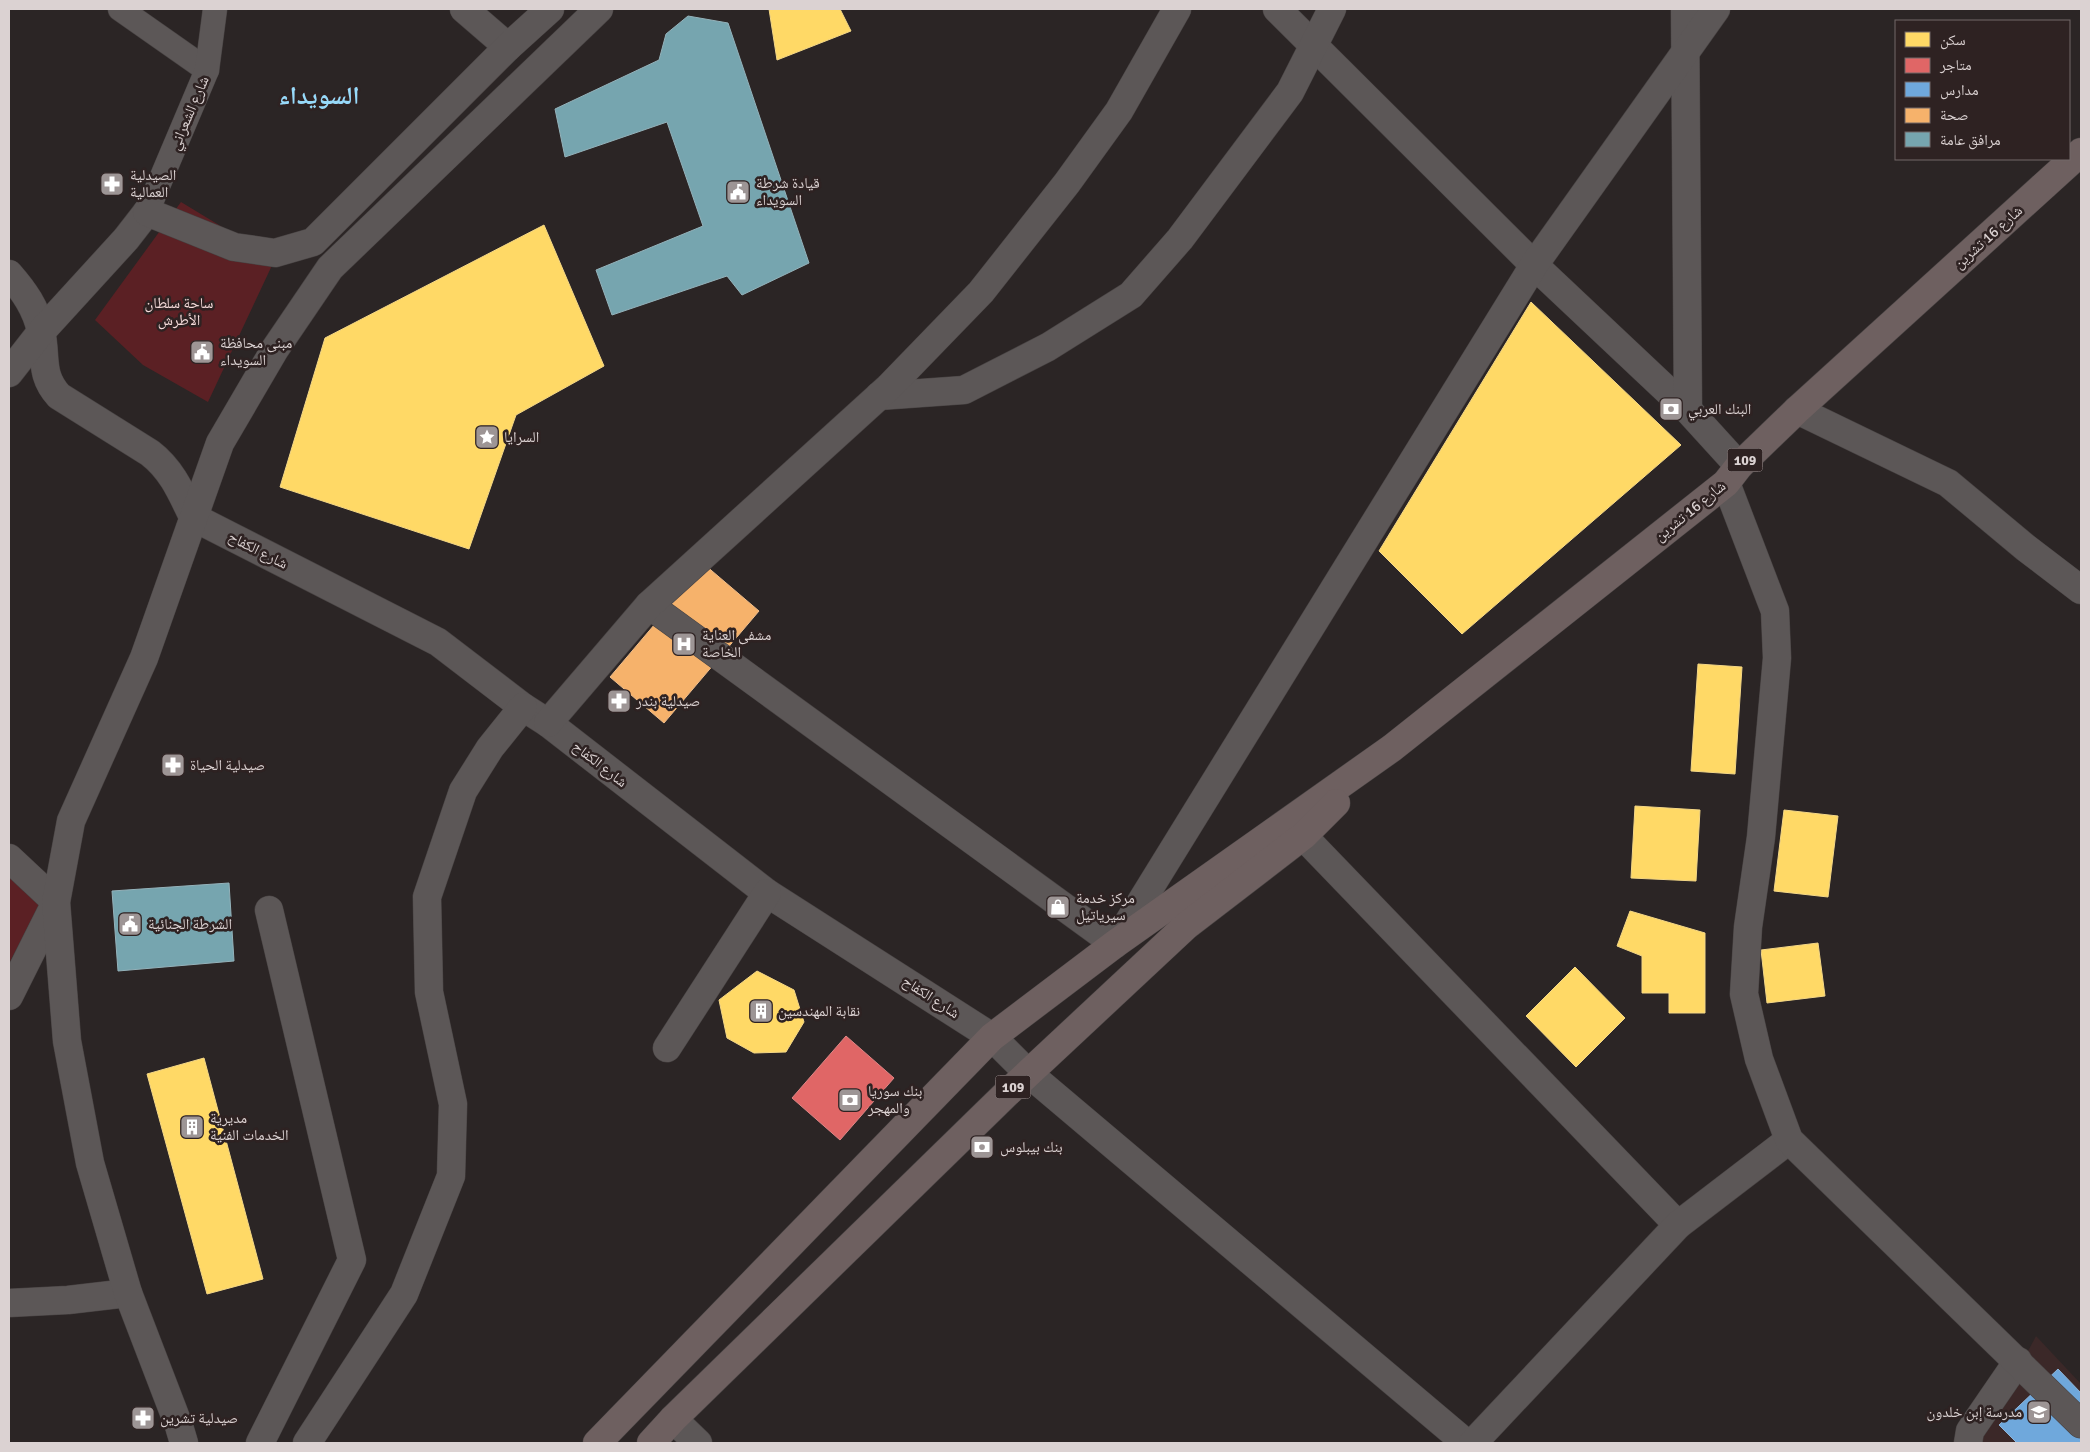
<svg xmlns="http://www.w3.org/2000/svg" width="2090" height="1452" font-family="Signika,'Noto Naskh Arabic',sans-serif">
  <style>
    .built { fill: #3b2828 }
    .green { fill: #5b2024 }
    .homes { fill: #ffd966; stroke: #f4d786 }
    .shops { fill: #e06666; stroke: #de8686 }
    .schools { fill: #6fa8dc; stroke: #8fb5d9 }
    .health { fill: #f6b26b; stroke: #eebc8a }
    .public { fill: #76a5af; stroke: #94b2ba }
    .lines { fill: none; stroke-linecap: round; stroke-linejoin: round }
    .pedestrian-casing { stroke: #474242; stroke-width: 25 }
    .minor-casing { stroke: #474242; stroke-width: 29 }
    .tertiary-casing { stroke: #474242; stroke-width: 29 }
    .secondary-casing { stroke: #474242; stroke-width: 29 }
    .primary-casing { stroke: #474242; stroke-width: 29 }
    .pedestrian { stroke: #5c5757; stroke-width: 24 }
    .minor { stroke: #5c5757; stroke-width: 28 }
    .tertiary { stroke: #5c5757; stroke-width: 28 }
    .secondary { stroke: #5c5757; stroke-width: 28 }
    .primary { stroke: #6e6060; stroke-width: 28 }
    .labels { text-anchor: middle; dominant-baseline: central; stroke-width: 5; stroke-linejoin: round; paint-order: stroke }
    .shield { fill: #2e2222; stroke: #a79d9d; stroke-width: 1 }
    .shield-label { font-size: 14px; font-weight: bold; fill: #dbd2d2 }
    .street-label { font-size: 15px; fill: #dbd2d2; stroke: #2e2222 }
    .poi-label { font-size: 15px; fill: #dbd2d2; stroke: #2e2222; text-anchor: start }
    .park-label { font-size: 15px; fill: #f5dbda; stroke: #2e2222 }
    .town-label { font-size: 25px; font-weight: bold; fill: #97d9f9; stroke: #2e2222 }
  </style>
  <rect width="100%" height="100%" fill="#2b2525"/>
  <!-- built -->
  <polygon class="built" points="2036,1336 2081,1384 2081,1443 1983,1443 1982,1439"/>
  <!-- green -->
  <g class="green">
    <polygon points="181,202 275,259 208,402 143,365 95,320"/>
    <polygon points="9,875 42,904 9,963"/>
  </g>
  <!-- homes -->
  <g class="homes">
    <polygon points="769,9 840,9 851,31 777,60"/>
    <polygon points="544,225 604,366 516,415 469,549 280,487 325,338"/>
    <polygon points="1531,302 1681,445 1462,634 1379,551"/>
    <polygon points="1698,664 1742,667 1735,774 1691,771"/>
    <polygon points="1635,806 1700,810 1696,881 1631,878"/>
    <polygon points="1784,810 1838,816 1828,897 1774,891"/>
    <polygon points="1630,911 1705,933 1705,1013 1669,1013 1669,993 1642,993 1642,956 1617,946"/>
    <polygon points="1818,943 1825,996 1767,1003 1761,950"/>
    <polygon points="1575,967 1625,1018 1576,1067 1526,1016"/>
    <polygon points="757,971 794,990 804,1022 786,1052 754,1053 727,1038 719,1000"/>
    <polygon points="204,1058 263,1279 207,1294 147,1074"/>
  </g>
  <!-- shops -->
  <polygon class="shops" points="846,1036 894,1078 840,1140 792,1098"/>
  <!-- schools -->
  <polygon class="schools" points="2058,1369 2081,1393 2081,1443 2017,1443 1999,1425"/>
  <!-- health -->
  <polygon class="health" points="705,565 759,611 664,723 610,677"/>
  <!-- public -->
  <g class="public">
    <polygon points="688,16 728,23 809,263 742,295 727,276 612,315 596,270 703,226 667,122 565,157 555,109 659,60 666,34"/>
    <polygon points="229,883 234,961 118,971 112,891"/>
  </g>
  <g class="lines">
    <!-- pedestrian casing -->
    <g class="pedestrian-casing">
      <g id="pedestrian">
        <polyline points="120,9 207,70"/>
        <polyline points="147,212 207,70 215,9"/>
      </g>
    </g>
    <!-- minor casing -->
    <g class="minor-casing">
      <g id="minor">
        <polyline points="464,9 508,47"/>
        <polyline points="1277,9 1534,265 1688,410 1739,466"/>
        <polyline points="1685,9 1688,410"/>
        <polyline points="879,396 964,390 1048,347 1131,295 1180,239 1290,92 1332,9"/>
        <polyline points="1797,410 1948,483 2026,548 2081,590"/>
        <polyline points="193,517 438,642 523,707 548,723 767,893 992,1037 1028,1073 1466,1443"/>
        <polyline points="649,605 1115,944 1534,265 1716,9"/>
        <polyline points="548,723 649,605 889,387 981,292 1067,183 1119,111 1177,9"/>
        <polyline points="1303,836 1678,1225"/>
        <polyline points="9,858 56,902 9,996"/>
        <polyline points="667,1048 767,893"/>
        <polyline points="260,1443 352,1260 269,910"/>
        <polyline points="307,1443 404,1294 451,1176 453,1104 429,992 427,897 463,791 490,748 523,707"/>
        <polyline points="1473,1443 1678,1225 1789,1140"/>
        <polyline points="1968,1443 1970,1431 2018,1361"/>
      </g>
    </g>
    <!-- tertiary casing -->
    <g class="tertiary-casing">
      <g id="tertiary">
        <path d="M9,274c15,17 27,34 32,57 6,26 -2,43 18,65l91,57c22,17 31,39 43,64"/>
        <polyline points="9,373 41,332 126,239 147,212"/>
        <polyline points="1726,483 1775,611 1777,658 1761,837 1748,927 1744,994 1759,1059 1789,1140 2081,1424"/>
        <polyline points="9,1303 68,1300 128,1293"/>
        <polyline points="673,1419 698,1443"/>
      </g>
    </g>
    <!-- secondary casing -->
    <g class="secondary-casing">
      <g id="secondary">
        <polyline points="147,212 234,247 275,253 313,242 508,47 550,9"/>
        <polyline points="184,1443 179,1426 128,1293 90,1163 67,1041 56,902 71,821 144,658 220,443 275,349 330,268 599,9"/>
      </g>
    </g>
    <!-- primary casing -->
    <g class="primary-casing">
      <g id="primary">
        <polyline points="597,1443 992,1037 1115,944 1392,748 1726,483 1739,466 1797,410 2081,152"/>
        <polyline points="651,1443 673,1419 1005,1095 1186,926 1303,836 1336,803"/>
      </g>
    </g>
    <!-- pedestrian -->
    <use href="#pedestrian" class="pedestrian"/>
    <!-- minor -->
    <use href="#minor" class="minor"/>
    <!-- tertiary -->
    <use href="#tertiary" class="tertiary"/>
    <!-- secondary -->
    <use href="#secondary" class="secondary"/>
    <!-- primary -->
    <use href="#primary" class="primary"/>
  </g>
  <!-- icons -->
  <defs>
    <g id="pharmacy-square" transform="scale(1.25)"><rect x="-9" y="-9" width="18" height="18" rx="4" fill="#9d9595" stroke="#2e2222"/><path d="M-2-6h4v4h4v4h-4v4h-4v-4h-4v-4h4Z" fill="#fff"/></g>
    <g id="civic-square" transform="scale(1.25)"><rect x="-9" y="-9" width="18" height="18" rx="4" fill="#9d9595" stroke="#2e2222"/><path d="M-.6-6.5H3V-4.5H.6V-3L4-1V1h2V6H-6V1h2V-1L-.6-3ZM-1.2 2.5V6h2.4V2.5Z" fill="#fff"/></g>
    <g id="bank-square" transform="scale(1.25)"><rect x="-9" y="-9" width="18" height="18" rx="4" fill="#9d9595" stroke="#2e2222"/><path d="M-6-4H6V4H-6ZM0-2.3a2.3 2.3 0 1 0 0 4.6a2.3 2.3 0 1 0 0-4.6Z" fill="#fff"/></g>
    <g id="sight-square" transform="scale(1.25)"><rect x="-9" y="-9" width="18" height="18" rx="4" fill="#9d9595" stroke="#2e2222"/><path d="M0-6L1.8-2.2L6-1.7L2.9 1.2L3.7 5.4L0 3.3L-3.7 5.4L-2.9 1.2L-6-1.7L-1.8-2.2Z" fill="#fff"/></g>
    <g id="hospital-square" transform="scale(1.25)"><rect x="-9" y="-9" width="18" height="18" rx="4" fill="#9d9595" stroke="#2e2222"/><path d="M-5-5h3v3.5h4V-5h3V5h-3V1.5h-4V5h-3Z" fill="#fff"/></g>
    <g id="shop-square" transform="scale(1.25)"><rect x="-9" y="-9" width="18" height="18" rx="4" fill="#9d9595" stroke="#2e2222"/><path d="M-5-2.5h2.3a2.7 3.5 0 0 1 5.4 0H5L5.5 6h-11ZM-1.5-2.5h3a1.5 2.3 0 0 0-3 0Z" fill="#fff"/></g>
    <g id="building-square" transform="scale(1.25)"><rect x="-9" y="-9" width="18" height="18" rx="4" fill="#9d9595" stroke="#2e2222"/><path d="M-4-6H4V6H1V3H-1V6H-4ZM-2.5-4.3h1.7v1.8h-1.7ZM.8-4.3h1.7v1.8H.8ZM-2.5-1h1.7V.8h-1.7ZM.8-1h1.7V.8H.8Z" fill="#fff"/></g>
    <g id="school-square" transform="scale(1.25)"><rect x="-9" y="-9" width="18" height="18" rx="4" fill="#9d9595" stroke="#2e2222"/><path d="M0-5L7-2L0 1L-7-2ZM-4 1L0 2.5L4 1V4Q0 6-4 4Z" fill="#fff"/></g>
  </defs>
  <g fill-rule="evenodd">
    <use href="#pharmacy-square" x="112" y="184"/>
    <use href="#civic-square" x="738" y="192"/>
    <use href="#civic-square" x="202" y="352"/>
    <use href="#bank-square" x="1671" y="409"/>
    <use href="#sight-square" x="487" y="437"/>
    <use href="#hospital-square" x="684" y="644"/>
    <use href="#pharmacy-square" x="619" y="701"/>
    <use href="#pharmacy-square" x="173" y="765"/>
    <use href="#shop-square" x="1058" y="907"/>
    <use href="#civic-square" x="130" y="924"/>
    <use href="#building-square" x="761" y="1011"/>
    <use href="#bank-square" x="850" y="1100"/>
    <use href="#building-square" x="192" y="1127"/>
    <use href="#bank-square" x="982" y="1147"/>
    <use href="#school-square" x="2039" y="1412"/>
    <use href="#pharmacy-square" x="143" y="1418"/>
  </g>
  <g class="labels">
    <!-- shield labels -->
    <g class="shield">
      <rect x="1727.5" y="448.5" width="35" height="23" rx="4"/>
      <rect x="995.5" y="1075.5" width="35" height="23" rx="4"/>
    </g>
    <g class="shield-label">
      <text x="1745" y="460">109</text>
      <text x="1013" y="1087">109</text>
    </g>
    <!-- street labels -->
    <g class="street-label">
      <text transform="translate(189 113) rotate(-67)">شارع الشعراني</text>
      <text transform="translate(1988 237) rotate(-42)">شارع 16 تشرين</text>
      <text transform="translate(1690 511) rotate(-39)">شارع 16 تشرين</text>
      <text transform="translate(258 550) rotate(27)">شارع الكفاح</text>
      <text transform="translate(600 764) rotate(38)">شارع الكفاح</text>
      <text transform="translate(931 997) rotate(33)">شارع الكفاح</text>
    </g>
    <!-- poi labels -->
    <g class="poi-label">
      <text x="130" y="175">الصيدلية<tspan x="130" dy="17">العمالية</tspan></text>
      <text x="756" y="183">قيادة شرطة<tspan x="756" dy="17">السويداء</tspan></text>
      <text x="220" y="343">مبنى محافظة<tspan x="220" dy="17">السويداء</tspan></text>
      <text x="1688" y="409">البنك العربي</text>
      <text x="504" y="437">السرايا</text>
      <text x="702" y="635">مشفى العناية<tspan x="702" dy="17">الخاصة</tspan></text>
      <text x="636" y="701">صيدلية بندر</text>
      <text x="190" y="765">صيدلية الحياة</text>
      <text x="1076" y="898">مركز خدمة<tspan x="1076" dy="17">سيرياتيل</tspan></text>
      <text x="148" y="924">الشرطة الجنائية</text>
      <text x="778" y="1011">نقابة المهندسين</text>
      <text x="868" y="1091">بنك سوريا<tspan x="868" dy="17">والمهجر</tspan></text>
      <text x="210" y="1118">مديرية<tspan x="210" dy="17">الخدمات الفنية</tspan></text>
      <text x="1000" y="1147">بنك بيبلوس</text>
      <text x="2022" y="1412" text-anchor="end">مدرسة إبن خلدون</text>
      <text x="160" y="1418">صيدلية تشرين</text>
    </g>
    <!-- park labels -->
    <g class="park-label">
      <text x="179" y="303">ساحة سلطان<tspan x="179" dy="17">الأطرش</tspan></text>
    </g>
    <!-- town labels -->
    <g class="town-label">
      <text x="319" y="95">السويداء</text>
    </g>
  </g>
  <!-- border -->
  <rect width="2090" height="1452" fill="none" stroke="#dbd2d2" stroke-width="20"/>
  <!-- legend -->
  <rect x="1895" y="20" width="175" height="140" fill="#2e2222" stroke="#736868"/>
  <rect x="1905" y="32" width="25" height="15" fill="#ffd966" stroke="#736868"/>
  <text x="1940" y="45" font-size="15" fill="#dbd2d2">سكن</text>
  <rect x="1905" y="58" width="25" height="15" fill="#e06666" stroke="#736868"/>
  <text x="1940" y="70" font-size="15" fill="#dbd2d2">متاجر</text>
  <rect x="1905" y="82" width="25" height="15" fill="#6fa8dc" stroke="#736868"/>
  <text x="1940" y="95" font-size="15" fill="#dbd2d2">مدارس</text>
  <rect x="1905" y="108" width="25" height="15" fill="#f6b26b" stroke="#736868"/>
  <text x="1940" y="120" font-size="15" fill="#dbd2d2">صحة</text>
  <rect x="1905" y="132" width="25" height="15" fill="#76a5af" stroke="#736868"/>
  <text x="1940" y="145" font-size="15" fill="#dbd2d2">مرافق عامة</text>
</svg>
